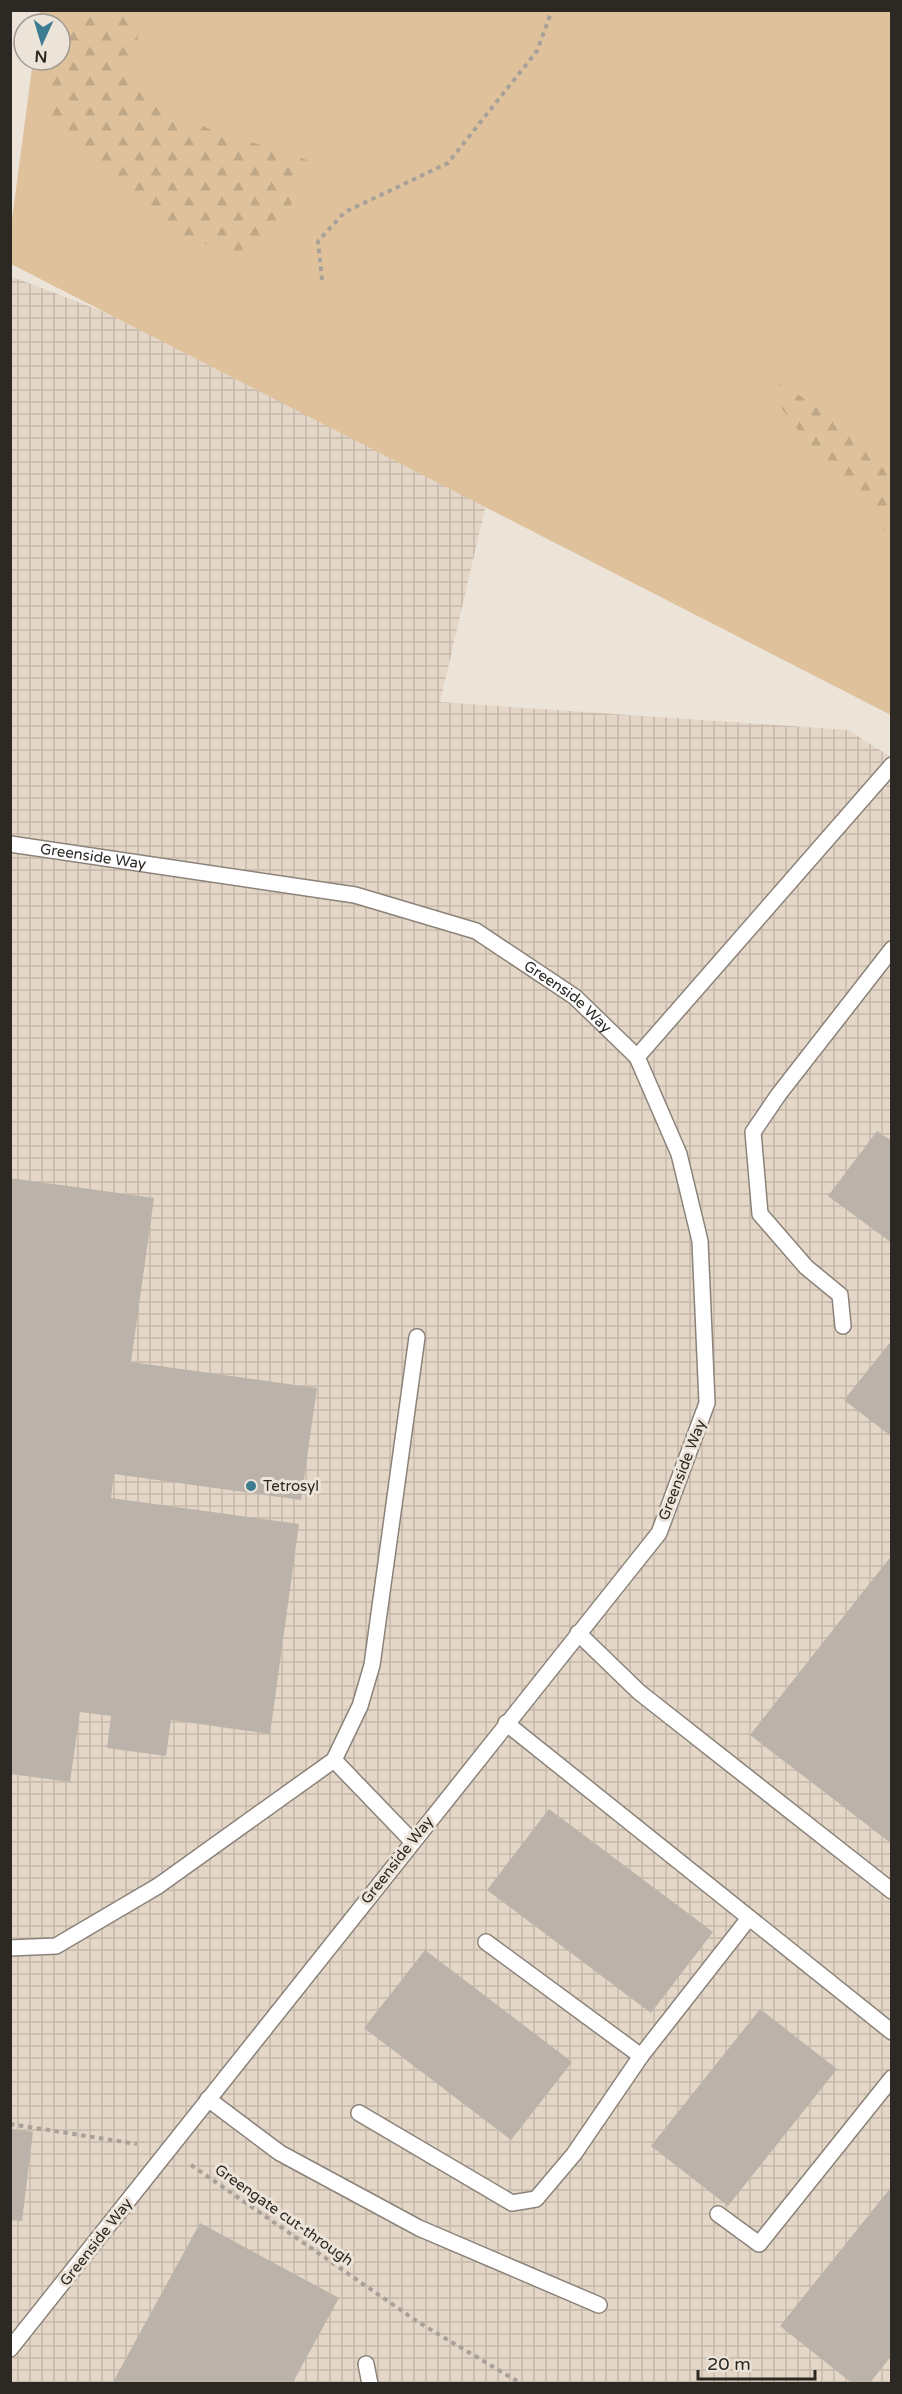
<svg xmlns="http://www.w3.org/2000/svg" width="902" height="2394" font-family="'Varela Round',sans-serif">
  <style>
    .industrial { fill: url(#industrial-grid) }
    .green { fill: #dfc29c }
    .forest { fill: url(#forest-firs) }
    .building { fill: #bbb3a9 }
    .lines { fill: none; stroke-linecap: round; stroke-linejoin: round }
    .service-casing { stroke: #8b837a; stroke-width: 18 }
    .path { stroke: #a8a199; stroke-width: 4; stroke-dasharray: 4.5 4.5; stroke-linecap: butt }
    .service { stroke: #fff; stroke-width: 15 }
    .poi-dot { fill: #3d7b91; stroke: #ece3d9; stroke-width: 2 }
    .labels { text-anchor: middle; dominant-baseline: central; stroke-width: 6; stroke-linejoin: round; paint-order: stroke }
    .street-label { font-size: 15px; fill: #2c2925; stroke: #ece3d9 }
    .poi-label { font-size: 15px; fill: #2c2925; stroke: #ece3d9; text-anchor: start }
  </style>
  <defs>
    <pattern id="industrial-grid" width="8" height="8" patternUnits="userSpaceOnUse" patternTransform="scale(1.5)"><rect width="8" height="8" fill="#e5d7c7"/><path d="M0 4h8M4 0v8" fill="none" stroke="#c5b9ab"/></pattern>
    <pattern id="forest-firs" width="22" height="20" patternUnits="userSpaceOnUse" patternTransform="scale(1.5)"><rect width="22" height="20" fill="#dfc29c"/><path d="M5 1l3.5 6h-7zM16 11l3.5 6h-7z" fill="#c0a786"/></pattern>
  </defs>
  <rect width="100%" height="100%" fill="#ece3d9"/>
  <!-- industrial -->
  <polygon class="industrial" points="10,276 496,461 440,702 848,730 891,757 891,2383 11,2383"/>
  <!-- green -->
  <polygon class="green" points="40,11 891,11 891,715 11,264 11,227 33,60 60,60 60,24 38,24"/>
  <!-- forest -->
  <g class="forest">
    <polygon points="51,11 144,11 127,81 207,128 310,161 281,228 235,254 157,227 49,115 50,60 60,60 60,24 51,24"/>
    <polygon points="753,370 815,404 891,461 891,538 826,467"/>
  </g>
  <!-- building -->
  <g class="building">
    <polygon points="877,1131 892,1141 892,1243 828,1196"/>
    <polygon points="10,1178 154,1198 131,1362 317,1388 301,1500 114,1474 111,1498 299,1524 270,1734 171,1720 166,1756 107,1748 111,1716 80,1712 70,1782 10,1774"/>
    <polygon points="892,1340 892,1437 844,1400"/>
    <polygon points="892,1555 892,1844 750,1735"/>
    <polygon points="549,1809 713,1932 651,2013 487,1890"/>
    <polygon points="425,1950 572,2062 511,2140 364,2028"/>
    <polygon points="760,2009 837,2069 728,2206 651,2146"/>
    <polygon points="10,2129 33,2132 22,2221 10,2220"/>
    <polygon points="892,2186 892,2355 869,2384 853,2384 780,2326"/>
    <polygon points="200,2223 339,2298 292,2384 112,2384"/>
  </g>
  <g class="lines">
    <!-- service casing -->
    <g class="service-casing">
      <g id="service">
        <path id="s1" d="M10,844l345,51 121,36 99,66 62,60 42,97 21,87 7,162 -48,130 -649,816"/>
        <polyline points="637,1057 892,765"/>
        <polyline points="843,1326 840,1295 806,1267 760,1214 753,1132 779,1094 892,949"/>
        <polyline points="578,1633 639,1692 892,1891"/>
        <polyline points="506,1723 892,2032"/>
        <polyline points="334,1760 412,1841"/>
        <polyline points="486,1942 641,2056"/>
        <polyline points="10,1948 56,1946 158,1886 334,1760 360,1706 372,1665 417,1337"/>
        <polyline points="208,2099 280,2153 419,2228 599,2305"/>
        <polyline points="359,2113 512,2203 536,2199 574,2154 641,2056 749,1918"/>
        <polyline points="718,2214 759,2244 892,2078"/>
        <polyline points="366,2364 370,2384"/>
      </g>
    </g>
    <!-- path -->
    <g class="path">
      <polyline points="322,280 318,241 345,212 448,163 537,51 552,10"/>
      <polyline points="10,2124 137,2144"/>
      <polyline points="191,2165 418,2322 522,2384"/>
    </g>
    <!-- service -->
    <use href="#service" class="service"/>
  </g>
  <!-- markers -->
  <circle class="poi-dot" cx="251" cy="1486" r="6"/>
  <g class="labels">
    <!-- street labels -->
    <g class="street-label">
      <text stroke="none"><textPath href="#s1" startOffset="84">Greenside Way</textPath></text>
      <text stroke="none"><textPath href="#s1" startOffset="588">Greenside Way</textPath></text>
      <text transform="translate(682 1470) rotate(-69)">Greenside Way</text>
      <text transform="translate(397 1860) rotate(-52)">Greenside Way</text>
      <text transform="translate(284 2215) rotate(35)">Greengate cut-through</text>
      <text transform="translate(96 2242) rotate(-52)">Greenside Way</text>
    </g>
    <!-- poi labels -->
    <g class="poi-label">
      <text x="263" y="1486">Tetrosyl</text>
    </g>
  </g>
  <!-- border -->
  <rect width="902" height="2394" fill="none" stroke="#2c2925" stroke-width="24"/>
  <!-- north arrow -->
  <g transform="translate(42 42) rotate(184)"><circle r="28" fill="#ece3d9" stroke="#9f9991" stroke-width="1.5"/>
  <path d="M0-4.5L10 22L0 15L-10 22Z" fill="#3d7b91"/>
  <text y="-9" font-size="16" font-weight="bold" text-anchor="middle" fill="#2c2925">N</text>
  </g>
  <!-- scale -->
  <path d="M698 2370v9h117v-9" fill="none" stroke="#2c2925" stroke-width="3"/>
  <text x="707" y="2370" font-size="18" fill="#2c2925" stroke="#ece3d9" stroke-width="4.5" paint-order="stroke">20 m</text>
</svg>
